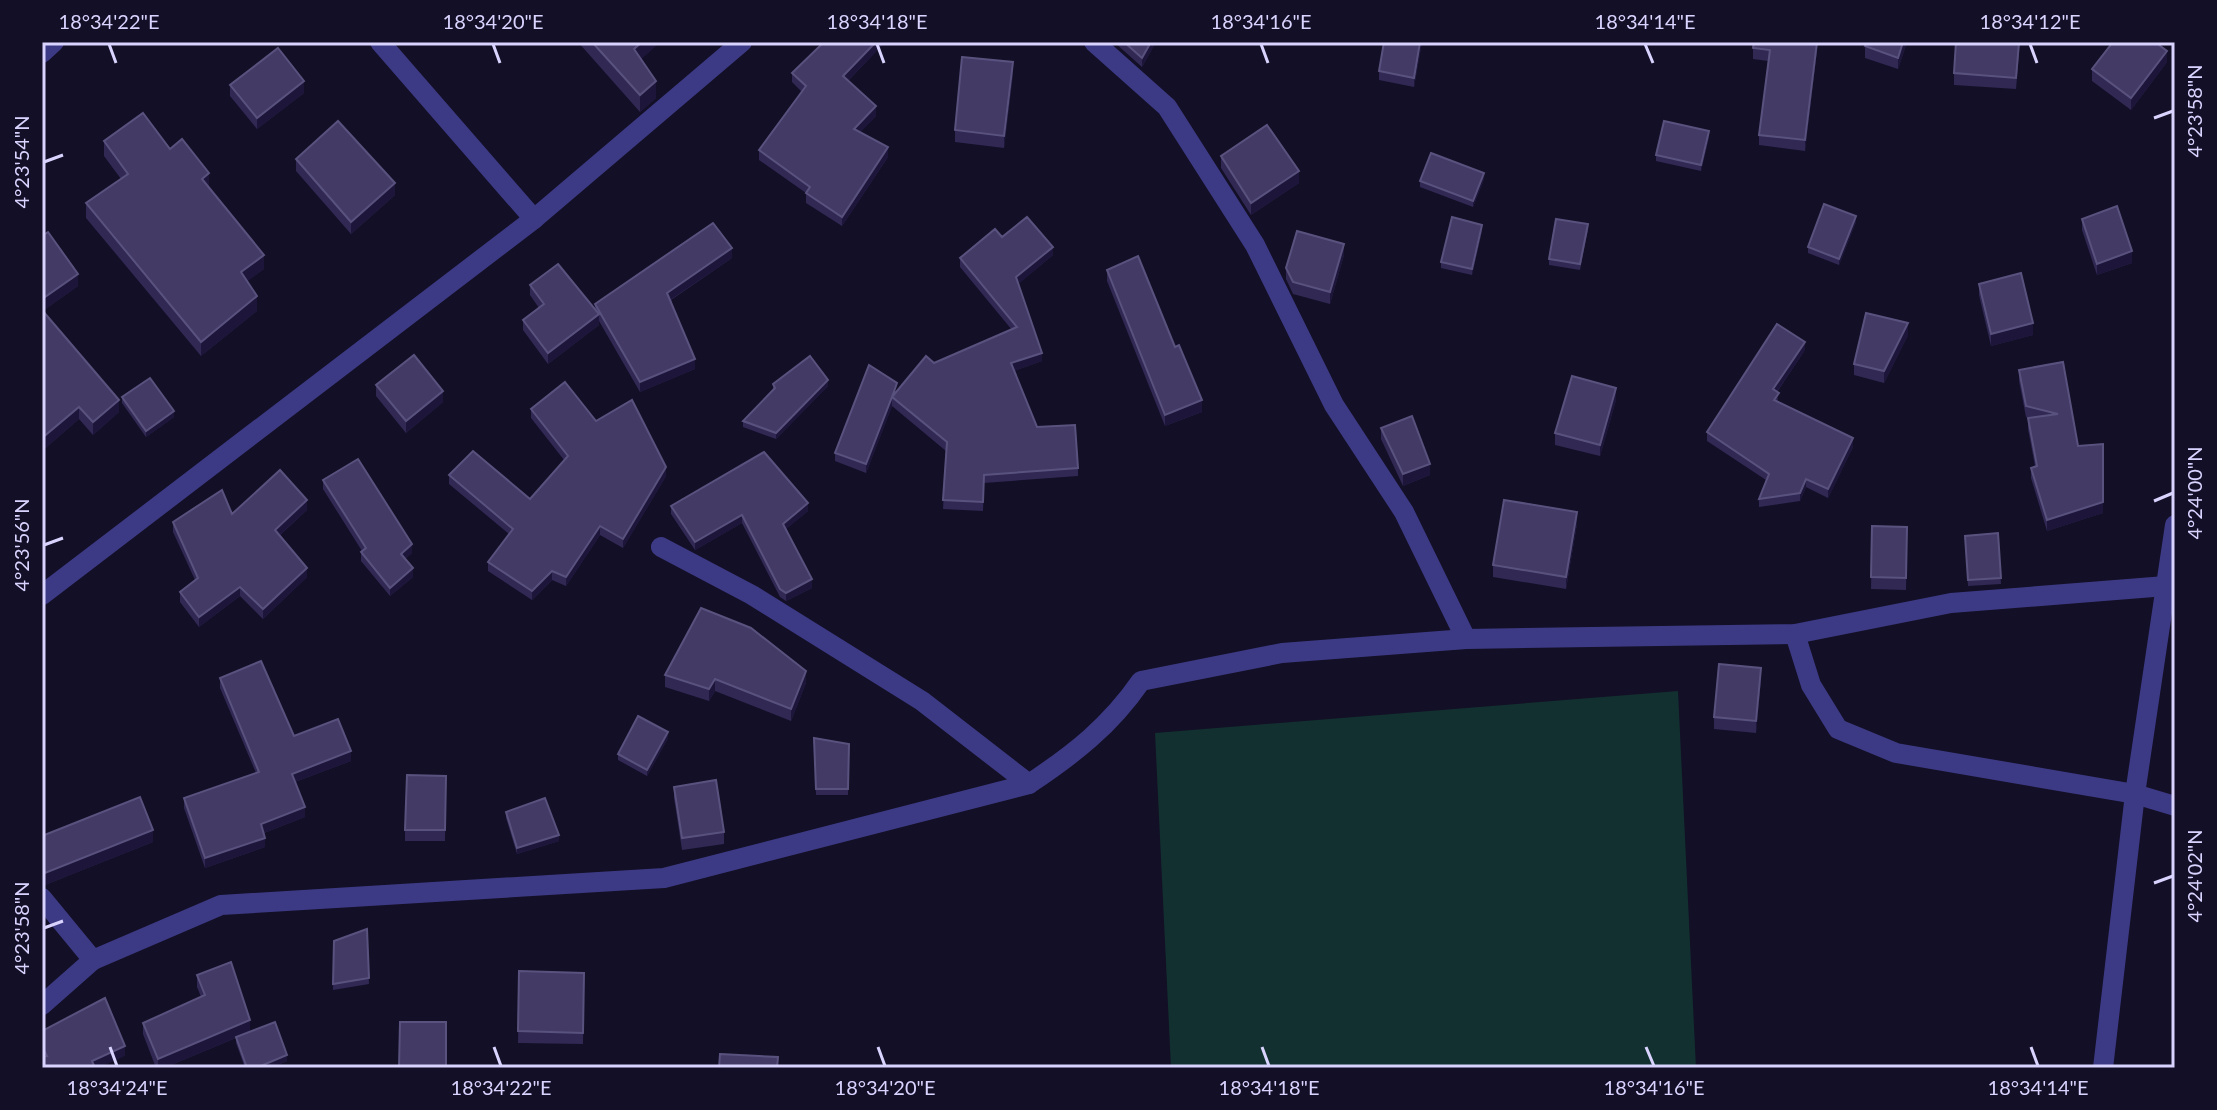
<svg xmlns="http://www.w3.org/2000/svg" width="2217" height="1110" font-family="Lato,sans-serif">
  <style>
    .green { fill: #12302f }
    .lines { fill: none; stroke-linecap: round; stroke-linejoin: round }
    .minor { stroke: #3d3a85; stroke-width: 20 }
    .wall { fill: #312854 }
    .shaded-wall { fill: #1d163a }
    .building { fill: #433a66; stroke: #5a527e; stroke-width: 2 }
    .ticks { fill: none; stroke: #d9d4ff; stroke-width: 3 }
    .neatline { fill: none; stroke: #d9d4ff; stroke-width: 3 }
    .ticks-label { font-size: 20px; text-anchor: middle; fill: #d9d4ff }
  </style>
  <rect width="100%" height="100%" fill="#130f26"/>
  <!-- green -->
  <polygon class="green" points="1678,691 1696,1068 1171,1068 1155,733"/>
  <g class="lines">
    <!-- minor -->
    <g class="minor">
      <polyline points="380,42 534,219"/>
      <polyline points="1094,42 1167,107 1255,245 1334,405 1404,512 1466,639 1795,634 1951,603 2166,586"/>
      <polyline points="42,53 54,42"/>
      <polyline points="661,547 752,595 922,701 1029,784"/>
      <polyline points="42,595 534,219 742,42"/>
      <polyline points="1795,634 1811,685 1838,729 1896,753 2135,794 2175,806"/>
      <path d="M42,898l51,62 128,-55 443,-27 365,-94c45,-30 81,-58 112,-103l141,-28 184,-14"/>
      <polyline points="42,1005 93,960"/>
      <polyline points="2103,1068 2135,794 2175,525"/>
    </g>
  </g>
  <!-- wall -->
  <g class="wall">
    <polygon points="578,42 660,42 641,59 656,98 640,112"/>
    <polygon points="824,42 885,42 848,81 876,116 860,132 888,157 842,226 806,203 806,193 759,160 759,150 802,92 792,82 792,73"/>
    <polygon points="1114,42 1156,42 1142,67"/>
    <polygon points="1422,42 1414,87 1379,80 1379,71"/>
    <polygon points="1818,42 1805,151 1759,145 1759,135 1768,61 1753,59 1753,48"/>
    <polygon points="1867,42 1907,42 1898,69 1865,58 1865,46"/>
    <polygon points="2020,42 2016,89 1954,85 1954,73"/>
    <polygon points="2167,62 2131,110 2092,81 2092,69"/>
    <polygon points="1013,74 1004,148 955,142 955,130"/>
    <polygon points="230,85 304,93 257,129 230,96"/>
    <polygon points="1709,137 1701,171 1656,161 1656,155"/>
    <polygon points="104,141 170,149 209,187 264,269 247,281 257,311 201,356 86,218 86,203 121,179 104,156"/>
    <polygon points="1221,156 1299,183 1251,215 1221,168"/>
    <polygon points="296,159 395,195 351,234 296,171"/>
    <polygon points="1484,179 1473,207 1420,187 1420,181"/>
    <polygon points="2082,219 2132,263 2097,275 2082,230"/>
    <polygon points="1856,222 1839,265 1808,253 1808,247"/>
    <polygon points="1588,230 1580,270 1549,265 1549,259"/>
    <polygon points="1482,231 1472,275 1441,268 1441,262"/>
    <polygon points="42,236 78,286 44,310 44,312 119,412 93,435 79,419 42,451"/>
    <polygon points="1002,237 1053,255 1018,284 1042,361 1014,371 1037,427 1078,468 1078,476 984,483 983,511 943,509 946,451 892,406 866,473 835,461 835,453 897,390 934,363 1012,330 960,267 960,258"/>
    <polygon points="1344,255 1330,304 1293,294 1286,279 1286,268"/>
    <polygon points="732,258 671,300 695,369 640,392 599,321 599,325 548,364 523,330 523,320 539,308 530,295 530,285 595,309 595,304"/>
    <polygon points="1107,270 1202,412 1165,426 1107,281"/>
    <polygon points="1979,284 2033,335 1991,346 1979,295"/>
    <polygon points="1908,335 1884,383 1854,375 1854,364"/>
    <polygon points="1805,350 1777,392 1778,402 1853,447 1828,498 1806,487 1800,501 1759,507 1759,499 1766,480 1707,441 1707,432"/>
    <polygon points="2063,362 2078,446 2103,513 2047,531 2031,478 2031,468 2035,466 2028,429 2028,418 2031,418 2026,417 2019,381 2019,370"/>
    <polygon points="773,384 828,386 776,439 743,427 743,421 773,390"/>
    <polygon points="376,385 443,402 406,433 376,396"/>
    <polygon points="122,397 174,417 146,437 122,403"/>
    <polygon points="1616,400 1600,456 1555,445 1555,433"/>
    <polygon points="531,409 596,421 666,476 623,548 600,535 566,586 552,580 532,600 488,571 488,562 509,534 449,484 449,475 530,499 564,460 531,418"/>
    <polygon points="1381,428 1430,475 1403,486 1381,439"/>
    <polygon points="323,480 412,553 405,559 413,577 390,596 361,561 361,552 362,551 323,489"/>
    <polygon points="671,506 808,511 786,529 812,588 786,601 780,597 742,523 695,550 671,514"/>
    <polygon points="307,510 280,535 307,577 263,619 240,596 199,627 180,602 180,592 195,580 173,532 173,522 232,514"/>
    <polygon points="1577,524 1566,589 1493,577 1493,565"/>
    <polygon points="1872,526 1907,527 1906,590 1871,589"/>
    <polygon points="1998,533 2001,584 1968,586 1965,536"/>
    <polygon points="665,675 806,683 791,721 715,691 709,701 665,687"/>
    <polygon points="220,678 294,736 351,761 295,782 305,817 264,833 265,847 205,868 184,808 184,798 256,773 220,688"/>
    <polygon points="1761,680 1756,733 1714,729 1714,717"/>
    <polygon points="668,738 647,776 618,760 618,754"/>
    <polygon points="814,738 849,744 848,795 816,795"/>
    <polygon points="446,776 445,841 405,841 405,830"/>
    <polygon points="674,787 724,832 724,844 682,850 674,798"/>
    <polygon points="506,812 559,841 517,854 506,818"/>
    <polygon points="42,836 153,842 45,885 42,876"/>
    <polygon points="367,929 369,984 333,990 334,941"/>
    <polygon points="519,971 584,973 583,1044 518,1043"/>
    <polygon points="197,975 250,1032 287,1061 270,1068 245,1068 236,1043 236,1038 164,1068 156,1068 143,1034 143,1023 201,997 197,987"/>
  </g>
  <!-- shaded-wall -->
  <g class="shaded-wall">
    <polygon points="642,42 660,42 634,66 634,49"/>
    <polygon points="876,42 885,42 843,86 843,76"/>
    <polygon points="1151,42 1156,42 1142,67 1142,58"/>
    <polygon points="1420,42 1422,42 1414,87 1414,78"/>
    <polygon points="1817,42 1818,42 1805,151 1805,140"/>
    <polygon points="1903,42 1907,42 1898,69 1898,58"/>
    <polygon points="2167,51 2167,62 2131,110 2131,98"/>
    <polygon points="1013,62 1013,74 1004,148 1004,136"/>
    <polygon points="304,81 304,93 257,129 257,118"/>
    <polygon points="656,81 656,98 640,112 640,95"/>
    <polygon points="876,106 876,116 854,139 854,129"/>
    <polygon points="1709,131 1709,137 1701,171 1701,165"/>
    <polygon points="888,147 888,157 842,226 842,217"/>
    <polygon points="1299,171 1299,183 1251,215 1251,203"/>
    <polygon points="209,173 209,188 202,179"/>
    <polygon points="1484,173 1484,179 1473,207 1473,201"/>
    <polygon points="395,183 395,195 351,234 351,222"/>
    <polygon points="1856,216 1856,222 1839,265 1839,259"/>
    <polygon points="1482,225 1482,231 1472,275 1472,269"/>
    <polygon points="1344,244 1344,255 1330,304 1330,292"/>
    <polygon points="1053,247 1053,255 1016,286 1016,277"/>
    <polygon points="732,248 732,258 667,302 667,293"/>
    <polygon points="2132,251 2132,263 2097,275 2097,264"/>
    <polygon points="264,255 264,269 241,286 241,272"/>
    <polygon points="78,274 78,286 44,310 44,319 42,320 42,299"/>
    <polygon points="257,296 257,311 201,356 201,342"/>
    <polygon points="599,314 599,325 548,364 548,353"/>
    <polygon points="1908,323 1908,335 1884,383 1884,371"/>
    <polygon points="2033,323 2033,335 1991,346 1991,334"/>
    <polygon points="1805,342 1805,350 1773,397 1773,389"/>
    <polygon points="1042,353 1042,361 1011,372 1011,363"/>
    <polygon points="695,359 695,369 640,392 640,382"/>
    <polygon points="828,380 828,386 776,439 776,433"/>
    <polygon points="1616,388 1616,400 1600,456 1600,445"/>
    <polygon points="443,391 443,402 406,433 406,421"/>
    <polygon points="892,397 892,406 866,473 866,464"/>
    <polygon points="119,400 119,412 93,435 93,422"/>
    <polygon points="1202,400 1202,412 1165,426 1165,415"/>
    <polygon points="79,407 79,419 42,451 42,438"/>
    <polygon points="174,411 174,417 146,437 146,431"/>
    <polygon points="1853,438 1853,447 1828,498 1828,489"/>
    <polygon points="2103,444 2103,513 2047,531 2047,520"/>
    <polygon points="1430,464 1430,475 1403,486 1403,474"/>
    <polygon points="666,467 666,476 623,548 623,539"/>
    <polygon points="1806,479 1806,487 1800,501 1800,493"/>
    <polygon points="307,500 307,510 275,539 275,530"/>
    <polygon points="808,503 808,511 783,532 783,524"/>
    <polygon points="1577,512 1577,524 1566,589 1566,577"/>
    <polygon points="742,515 742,523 695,550 695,542"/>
    <polygon points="600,526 600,535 566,586 566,577"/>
    <polygon points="412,544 412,553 401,562 401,554"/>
    <polygon points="307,568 307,577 263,619 263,609"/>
    <polygon points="413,568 413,577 390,596 390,588"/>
    <polygon points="552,571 552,580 532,600 532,591"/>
    <polygon points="812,579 812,588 786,601 786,593"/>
    <polygon points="240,587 240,596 199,627 199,617"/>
    <polygon points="1761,668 1761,680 1756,733 1756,721"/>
    <polygon points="806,671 806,683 791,721 791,709"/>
    <polygon points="715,679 715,691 709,701 709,689"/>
    <polygon points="668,732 668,738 647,776 647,770"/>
    <polygon points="351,751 351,761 292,783 292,774"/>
    <polygon points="305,807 305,817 261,834 261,824"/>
    <polygon points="153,830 153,842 45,885 45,873"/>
    <polygon points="559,835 559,841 517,854 517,848"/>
    <polygon points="265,838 265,847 205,868 205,858"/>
    <polygon points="250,1020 250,1032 164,1068 158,1068 158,1059"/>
    <polygon points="125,1046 125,1056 98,1068 92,1068 92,1061"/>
    <polygon points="287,1055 287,1061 270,1068 256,1068"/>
  </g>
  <!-- building -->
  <g class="building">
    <polygon points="592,42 642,42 634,49 656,81 640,95"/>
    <polygon points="824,42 876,42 843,76 876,106 854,129 888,147 842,217 806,193 810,187 759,150 806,86 792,73"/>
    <polygon points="1124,42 1151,42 1142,58"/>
    <polygon points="1384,42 1420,42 1414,78 1379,71"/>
    <polygon points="1754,42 1817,42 1805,140 1759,135 1770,50 1753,48"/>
    <polygon points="1867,42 1903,42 1898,58 1865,46"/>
    <polygon points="1956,42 2019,42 2016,78 1954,73"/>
    <polygon points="2113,42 2155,42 2167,51 2131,98 2092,69"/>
    <polygon points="278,48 304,81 257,118 230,85"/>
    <polygon points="962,57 1013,62 1004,136 955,130"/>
    <polygon points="143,113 170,149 182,139 209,173 202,179 264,255 241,272 257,296 201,342 86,203 128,174 104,141"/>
    <polygon points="338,121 395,183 351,222 296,159"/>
    <polygon points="1664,121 1709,131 1701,165 1656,155"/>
    <polygon points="1267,125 1299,171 1251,203 1221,156"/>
    <polygon points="1431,153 1484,173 1473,201 1420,181"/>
    <polygon points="1824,204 1856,216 1839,259 1808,247"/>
    <polygon points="2117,206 2132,251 2097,264 2082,219"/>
    <polygon points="1027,217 1053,247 1016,277 1042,353 1011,363 1037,427 1075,425 1078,468 984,475 983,502 943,500 947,442 892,397 866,464 835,453 869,365 897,383 892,397 926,356 934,363 1017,327 960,258 995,229 1002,237"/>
    <polygon points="1452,217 1482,225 1472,269 1441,262"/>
    <polygon points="1556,219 1588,224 1580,264 1549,259"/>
    <polygon points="713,223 732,248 667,293 695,359 640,382 595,304"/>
    <polygon points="1297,231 1344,244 1330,292 1293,282 1286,268"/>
    <polygon points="48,232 78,274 42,299 42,236"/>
    <polygon points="1138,256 1175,347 1179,345 1202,400 1165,415 1107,270"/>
    <polygon points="558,264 599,314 548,353 523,320 544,304 530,285"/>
    <polygon points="2021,273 2033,323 1991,334 1979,284"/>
    <polygon points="42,310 119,400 93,422 79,407 42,438"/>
    <polygon points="1866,313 1908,323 1884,371 1854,364"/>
    <polygon points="1777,324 1805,342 1773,389 1779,393 1774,400 1853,438 1828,489 1806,479 1800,493 1759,499 1769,474 1707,432"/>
    <polygon points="414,355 443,391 406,421 376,385"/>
    <polygon points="810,356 828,380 776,433 743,421 775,388 773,384"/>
    <polygon points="2063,362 2078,446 2103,444 2103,502 2047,520 2031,468 2037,466 2028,418 2058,414 2026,406 2019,370"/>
    <polygon points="1572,376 1616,388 1600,445 1555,433"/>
    <polygon points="150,378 174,411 146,431 122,397"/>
    <polygon points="565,382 596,421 632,400 666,467 623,539 600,526 566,577 552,571 532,591 488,562 513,529 449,475 473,451 530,499 568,456 531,409"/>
    <polygon points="1412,416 1430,464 1403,474 1381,428"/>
    <polygon points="764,452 808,503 783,524 812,579 786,593 780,589 742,515 695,542 671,506"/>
    <polygon points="358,459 412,544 401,554 413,568 390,588 361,552 366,548 323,480"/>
    <polygon points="280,470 307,500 275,530 307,568 263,609 240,587 199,617 180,592 198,578 173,522 222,490 232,514"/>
    <polygon points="1504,500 1577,512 1566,577 1493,565"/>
    <polygon points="1872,526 1907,527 1906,578 1871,577"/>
    <polygon points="1998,533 2001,578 1968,580 1965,536"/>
    <polygon points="701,608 751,628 806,671 791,709 715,679 709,689 665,675"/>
    <polygon points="261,661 294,736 338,719 351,751 292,774 305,807 261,824 265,838 205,858 184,798 259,772 220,678"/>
    <polygon points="1719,664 1761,668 1756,721 1714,717"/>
    <polygon points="638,716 668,732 647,770 618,754"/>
    <polygon points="814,738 849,744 848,789 816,789"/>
    <polygon points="407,775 446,776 445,830 405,830"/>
    <polygon points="716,780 724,832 682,838 674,787"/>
    <polygon points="140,797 153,830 45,873 42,865 42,836"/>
    <polygon points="545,798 559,835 517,848 506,812"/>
    <polygon points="367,929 369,978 333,984 334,941"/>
    <polygon points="231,962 250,1020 158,1059 143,1023 205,995 197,975"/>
    <polygon points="519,971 584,973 583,1033 518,1031"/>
    <polygon points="105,998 125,1046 92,1061 95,1068 42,1068 42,1057 47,1056 42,1046 42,1031"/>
    <polygon points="275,1022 287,1055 256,1068 247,1068 236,1037"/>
    <polygon points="400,1022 446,1022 446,1068 399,1068"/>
    <polygon points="720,1054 778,1057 777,1068 719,1068"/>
  </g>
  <!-- ticks -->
  <path class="ticks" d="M109,44l7,19M493,44l7,19M877,44l7,19M1261,44l7,19M1645,44l8,19M2030,44l7,19M2154,118l19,-7M44,162l19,-7M2154,501l19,-8M44,545l19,-7M2154,883l19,-7M44,928l19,-7M110,1047l7,19M494,1047l7,19M878,1047l7,19M1262,1047l7,19M1646,1047l8,19M2031,1047l7,19"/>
  <!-- border -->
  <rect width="2217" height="1110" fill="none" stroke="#130f26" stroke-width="88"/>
  <rect x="44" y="44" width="2129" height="1022" class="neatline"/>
  <g class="ticks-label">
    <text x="109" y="29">18°34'22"E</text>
    <text x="493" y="29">18°34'20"E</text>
    <text x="877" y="29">18°34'18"E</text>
    <text x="1261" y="29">18°34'16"E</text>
    <text x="1645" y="29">18°34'14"E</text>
    <text x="2030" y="29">18°34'12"E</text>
    <text transform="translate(2195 111) rotate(-90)" y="7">4°23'58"N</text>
    <text transform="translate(22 162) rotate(-90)" y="7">4°23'54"N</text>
    <text transform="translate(2195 493) rotate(-90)" y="7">4°24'00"N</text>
    <text transform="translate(22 545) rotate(-90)" y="7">4°23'56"N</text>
    <text transform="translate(2195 876) rotate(-90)" y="7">4°24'02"N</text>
    <text transform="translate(22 928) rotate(-90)" y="7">4°23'58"N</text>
    <text x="117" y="1095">18°34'24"E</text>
    <text x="501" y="1095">18°34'22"E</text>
    <text x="885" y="1095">18°34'20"E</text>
    <text x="1269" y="1095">18°34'18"E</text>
    <text x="1654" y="1095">18°34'16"E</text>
    <text x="2038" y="1095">18°34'14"E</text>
  </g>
</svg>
